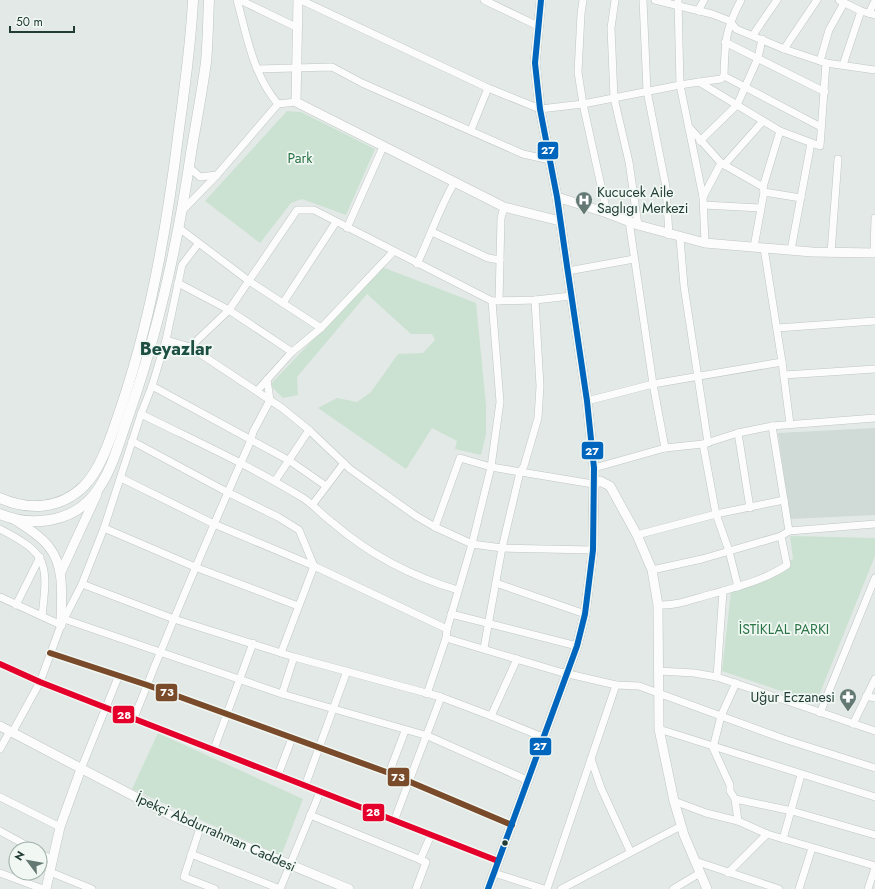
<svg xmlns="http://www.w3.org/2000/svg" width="875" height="889" font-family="Jost,sans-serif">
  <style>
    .built { fill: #d0dad6 }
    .green { fill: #cbe2d2 }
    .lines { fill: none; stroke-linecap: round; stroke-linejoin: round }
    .minor-casing { stroke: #c0c6c3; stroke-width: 8 }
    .tertiary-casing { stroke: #c0c6c3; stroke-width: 10 }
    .secondary-casing { stroke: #bec6c3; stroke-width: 11 }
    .minor { stroke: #fbfcfb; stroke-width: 7 }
    .tertiary { stroke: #fbfcfb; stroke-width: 9 }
    .secondary { stroke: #fbfcfb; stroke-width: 10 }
    .bus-1-casing { stroke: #f1f8f4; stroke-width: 9 }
    .bus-2-casing { stroke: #f1f8f4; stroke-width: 9 }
    .bus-3-casing { stroke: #f1f8f4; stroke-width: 9 }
    .bus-1 { stroke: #7a4b2a; stroke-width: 6 }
    .bus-2 { stroke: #e4002b; stroke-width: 6 }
    .bus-3 { stroke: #0065bd; stroke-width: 6 }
    .bus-dot { fill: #203c35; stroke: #f1f8f4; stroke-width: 1.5 }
    .labels { text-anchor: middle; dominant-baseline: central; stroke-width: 3.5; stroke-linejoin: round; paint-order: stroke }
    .park-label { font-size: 14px; fill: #2a7446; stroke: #f1f8f4 }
    .poi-label { font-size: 14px; fill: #203c35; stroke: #f1f8f4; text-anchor: start }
    .street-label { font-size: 14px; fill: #203c35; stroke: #f1f8f4 }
    .district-label { font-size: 18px; font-weight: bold; fill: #1c4f42; stroke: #f1f8f4 }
    .line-badge { stroke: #f1f8f4; stroke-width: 1.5 }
    .badge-label { font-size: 11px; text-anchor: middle; font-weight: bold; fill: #fff }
  </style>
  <rect width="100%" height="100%" fill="#e3e9e6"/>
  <!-- built -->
  <polygon class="built" points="875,428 875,515 790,519 778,433"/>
  <!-- green -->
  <g class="green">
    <polygon points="287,111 301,112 375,149 346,215 302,199 291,203 260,243 205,201"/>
    <polygon points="382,267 476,303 486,405 486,434 481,455 455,449 457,441 432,428 406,469 318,408 337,398 357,402 371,392 398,354 423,353 435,340 432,334 411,334 367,294 297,377 298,395 283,398 270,385"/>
    <polygon points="790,536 875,538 875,556 816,703 722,671 731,592 793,559"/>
    <polygon points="158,733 303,799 281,856 132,789"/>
  </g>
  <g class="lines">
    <!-- minor casing -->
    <g class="minor-casing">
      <g id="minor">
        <path d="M237,0c10,36 16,75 41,104"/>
        <polyline points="240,0 298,28"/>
        <polyline points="301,0 488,88 540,109 583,104 680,85 703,197 705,243"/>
        <polyline points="484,0 538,26"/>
        <polyline points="583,0 581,14 578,72 583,104 607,213"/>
        <polyline points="615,0 611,28 614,98 629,162 638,225"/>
        <polyline points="643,0 647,91 666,187 669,235"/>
        <polyline points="655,0 712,14 730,21 736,29 784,49 826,63 875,70"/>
        <polyline points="678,0 680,85 699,82 780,131 820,146 826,63"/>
        <path d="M741,0c-16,30 -16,42 -17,76l97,51"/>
        <polyline points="839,0 861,11 875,15"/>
        <polyline points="698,11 704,0"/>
        <polyline points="869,13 875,1"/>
        <polyline points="753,35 777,0"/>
        <polyline points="725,42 825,92"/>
        <polyline points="784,49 817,0"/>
        <polyline points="820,61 829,30 844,3"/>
        <polyline points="843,65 861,11"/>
        <polyline points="257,69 332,67 362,83 523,154 550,160"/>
        <polyline points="699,82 721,79 724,76"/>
        <polyline points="689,127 721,163 763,187 764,192 801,198"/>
        <polyline points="471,130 488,88"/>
        <polyline points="700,141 737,105 758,58 762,39"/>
        <polyline points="724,165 763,121"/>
        <polyline points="189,167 200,177 217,175"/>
        <polyline points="763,187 780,131"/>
        <polyline points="703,197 721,163"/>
        <polyline points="704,205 760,208"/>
        <polyline points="182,211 217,175 278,104 296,102"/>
        <polyline points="629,221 653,384 665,448"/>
        <polyline points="179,228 249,281 321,328"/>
        <polyline points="347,228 383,147"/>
        <polyline points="432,232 488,258 500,260"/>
        <polyline points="680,238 684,286 708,443"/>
        <polyline points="754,247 764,192"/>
        <polyline points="764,248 782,362 790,424"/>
        <polyline points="791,250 811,143"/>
        <polyline points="831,253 838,159"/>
        <polyline points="874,253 875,218"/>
        <path d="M417,264c13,-27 22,-55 37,-81"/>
        <polyline points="568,271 634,259"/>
        <polyline points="178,283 229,310 292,352"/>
        <polyline points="499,301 501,218 504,207"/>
        <polyline points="283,303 336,222"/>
        <polyline points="777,328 875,321"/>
        <polyline points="166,340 190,347 282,408 309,430 350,469 416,516 435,527 472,544 502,548 593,550"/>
        <polyline points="190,347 229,310 297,210 314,210 492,301 535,300 571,296"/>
        <polyline points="784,375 875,369"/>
        <polyline points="152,386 290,461 326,486"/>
        <polyline points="257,391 292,352 321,328 393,252"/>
        <polyline points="587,401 653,384 782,362"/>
        <path d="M141,414c54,27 110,52 162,84 11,7 19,17 30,25 36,31 80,54 125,67"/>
        <polyline points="772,426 789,531"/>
        <polyline points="738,433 750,508"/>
        <polyline points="132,441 227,492 278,517 299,530 314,566 281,653"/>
        <polyline points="703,444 716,514 729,551 738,587"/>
        <polyline points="594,468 665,448 703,444 738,433 772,426 875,418"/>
        <polyline points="121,478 214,524 314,566 447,629"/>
        <polyline points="275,481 309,430"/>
        <polyline points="313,504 344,463"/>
        <polyline points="435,527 460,458 491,467 593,484"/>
        <polyline points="104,528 195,567 298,606"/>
        <path d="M0,529c49,25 48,35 42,87"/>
        <polyline points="637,535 716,514 784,500"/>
        <polyline points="652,570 702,559 781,536 789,531 875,524"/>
        <polyline points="496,583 585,614"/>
        <polyline points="82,584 174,619 294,657 441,697 491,716 517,659"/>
        <polyline points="0,597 61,625"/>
        <polyline points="16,605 40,557"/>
        <path d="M658,605c19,1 35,-6 54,-11 25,-7 53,-14 75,-29l-6,-29"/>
        <polyline points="451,614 577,646"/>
        <polyline points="64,619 282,694 428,736 529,781"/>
        <polyline points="446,638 560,672 616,685 547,889"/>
        <polyline points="484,648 502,548 520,472 524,466 538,418 540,386 535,300"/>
        <polyline points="50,653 147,685 389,773 512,825"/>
        <polyline points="0,664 40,682 498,861"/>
        <polyline points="659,671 694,673 717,677 875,731"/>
        <polyline points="717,677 723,591"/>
        <polyline points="736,683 721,716 713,748 730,785 730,791 735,799 738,821"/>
        <polyline points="616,685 639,686 784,739 875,768"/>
        <polyline points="282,694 294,657"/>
        <polyline points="427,694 446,638 447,629 472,544 491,467 500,402 492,301"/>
        <polyline points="866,696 875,698"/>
        <polyline points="820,713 875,578"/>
        <polyline points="491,716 545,738"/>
        <path d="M134,718c37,-94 76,-186 117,-278l2,-8 17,-32 -3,-20"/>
        <polyline points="853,724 875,679"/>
        <polyline points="659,729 875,797"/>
        <polyline points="12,733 40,682 61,625 82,584 104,528 141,414 152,386 166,340 182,265 198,244"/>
        <polyline points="0,749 10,731"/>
        <polyline points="214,749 253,643"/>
        <polyline points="591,759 601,788 630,851"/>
        <polyline points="81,769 119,675"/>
        <polyline points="389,773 405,731"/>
        <polyline points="278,775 292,738"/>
        <polyline points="305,786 347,671"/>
        <polyline points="0,797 60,827"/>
        <polyline points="735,799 792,811 875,835"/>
        <polyline points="674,801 706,813 738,821 767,834 875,866"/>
        <polyline points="310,815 426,862 416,889"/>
        <polyline points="394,821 441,697"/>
        <polyline points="200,828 184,877 215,889"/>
        <polyline points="0,831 33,849"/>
        <polyline points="783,839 801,775"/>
        <polyline points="40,853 53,860"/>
        <polyline points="191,854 280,889"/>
        <polyline points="420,860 431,835"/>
        <polyline points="695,861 779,889"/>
        <polyline points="50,872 92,889"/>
        <polyline points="0,873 43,889"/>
        <polyline points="494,873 544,889"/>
        <polyline points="728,873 767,834"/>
        <polyline points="280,889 320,792"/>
        <polyline points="561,889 681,826"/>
        <polyline points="673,889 700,873"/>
        <polyline points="799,889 812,848"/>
        <polyline points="868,889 875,868"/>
      </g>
    </g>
    <!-- tertiary casing -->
    <g class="tertiary-casing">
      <g id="tertiary">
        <polyline points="298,0 296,102 504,207 560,221"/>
        <polyline points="557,197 607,213 638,225 705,243 812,252 875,253"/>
        <polyline points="593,484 600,481 610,486 637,535 652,570 658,605 659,729 674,801 684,835 707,889"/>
        <path d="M15,520c12,8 26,16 34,27 17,21 12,53 12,78"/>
        <polyline points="61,572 97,494"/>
        <polyline points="0,726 170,815 349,889"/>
        <polyline points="46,889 60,827 81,769"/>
        <polyline points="488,889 577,646 585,614 593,550 594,468 587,401 567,266 557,197 540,109 535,63 541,0"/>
      </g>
    </g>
    <!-- secondary casing -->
    <g class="secondary-casing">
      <g id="secondary">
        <path d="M0,498c29,13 61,11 84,-12 16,-16 26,-46 33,-67 33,-93 50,-192 62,-290 6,-43 12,-86 14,-129"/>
        <path d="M0,514c31,13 70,9 93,-18 19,-23 26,-54 36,-82 30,-85 49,-172 62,-261 5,-30 11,-61 15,-91 2,-21 2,-42 3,-62"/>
      </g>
    </g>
    <!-- minor -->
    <use href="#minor" class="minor"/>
    <!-- tertiary -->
    <use href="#tertiary" class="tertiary"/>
    <!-- secondary -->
    <use href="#secondary" class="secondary"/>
    <!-- bus-1 casing -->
    <g class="bus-1-casing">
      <polyline id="bus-1" points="50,653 147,685 389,773 512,825"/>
    </g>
    <!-- bus-2 casing -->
    <g class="bus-2-casing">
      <polyline id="bus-2" points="0,664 40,682 498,861"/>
    </g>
    <!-- bus-3 casing -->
    <g class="bus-3-casing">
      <polyline id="bus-3" points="488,889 577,646 585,614 593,550 594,468 587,401 567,266 557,197 540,109 535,63 541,0"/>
    </g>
    <!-- bus-1 -->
    <use href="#bus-1" class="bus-1"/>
    <!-- bus-2 -->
    <use href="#bus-2" class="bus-2"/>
    <!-- bus-3 -->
    <use href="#bus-3" class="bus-3"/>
  </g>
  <!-- icons -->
  <defs>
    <g id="hospital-pin" transform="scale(0.9)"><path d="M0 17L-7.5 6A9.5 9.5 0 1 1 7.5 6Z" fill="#647973" stroke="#f1f8f4"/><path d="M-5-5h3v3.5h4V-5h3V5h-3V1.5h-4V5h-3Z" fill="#fff"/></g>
    <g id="pharmacy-pin" transform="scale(0.9)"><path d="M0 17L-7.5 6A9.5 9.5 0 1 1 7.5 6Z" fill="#647973" stroke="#f1f8f4"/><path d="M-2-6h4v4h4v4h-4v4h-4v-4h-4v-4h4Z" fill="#fff"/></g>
  </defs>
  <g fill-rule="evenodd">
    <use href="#hospital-pin" x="584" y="200"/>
    <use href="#pharmacy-pin" x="848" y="697"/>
  </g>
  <!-- markers -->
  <circle class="bus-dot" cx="505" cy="843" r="3.5"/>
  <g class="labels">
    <!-- park labels -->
    <g class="park-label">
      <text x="300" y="158">Park</text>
      <text x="784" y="629">İSTİKLAL PARKI</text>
    </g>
    <!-- poi labels -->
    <g class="poi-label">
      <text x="597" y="192">Kucucek Aile<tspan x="597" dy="16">Saglıgı Merkezi</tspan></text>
      <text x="835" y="697" text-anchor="end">Uğur Eczanesi</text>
    </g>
    <!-- street labels -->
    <g class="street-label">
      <text transform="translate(216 832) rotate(24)">İpekçi Abdurrahman Caddesi</text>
    </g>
    <!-- district labels -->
    <g class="district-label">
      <text x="176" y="349">Beyazlar</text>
    </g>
  </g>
  <g class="line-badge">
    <rect x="537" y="141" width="22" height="19" rx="4" fill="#0065bd"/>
    <rect x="581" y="441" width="23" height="19" rx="4" fill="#0065bd"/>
    <rect x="155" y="683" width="23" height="19" rx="4" fill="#7a4b2a"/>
    <rect x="112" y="705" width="23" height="19" rx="4" fill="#e4002b"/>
    <rect x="529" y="737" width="23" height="19" rx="4" fill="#0065bd"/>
    <rect x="387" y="767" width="23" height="20" rx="4" fill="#7a4b2a"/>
    <rect x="362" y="803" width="23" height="19" rx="4" fill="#e4002b"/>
  </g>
  <g class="badge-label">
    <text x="548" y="154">27</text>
    <text x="592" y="455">27</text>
    <text x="167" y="696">73</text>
    <text x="124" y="719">28</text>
    <text x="540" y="750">27</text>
    <text x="398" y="781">73</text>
    <text x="373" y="816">28</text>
  </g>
  <!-- north arrow -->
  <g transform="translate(28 861) rotate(302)"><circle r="19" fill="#f1f8f4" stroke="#9dada8"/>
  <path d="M0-3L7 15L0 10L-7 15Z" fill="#647973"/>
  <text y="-6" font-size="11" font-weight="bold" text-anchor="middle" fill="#203c35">N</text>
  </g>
  <!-- scale -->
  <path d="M10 26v6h64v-6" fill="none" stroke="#203c35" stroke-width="2"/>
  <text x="16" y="26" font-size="12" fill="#203c35" stroke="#f1f8f4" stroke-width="3" paint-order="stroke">50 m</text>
</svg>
